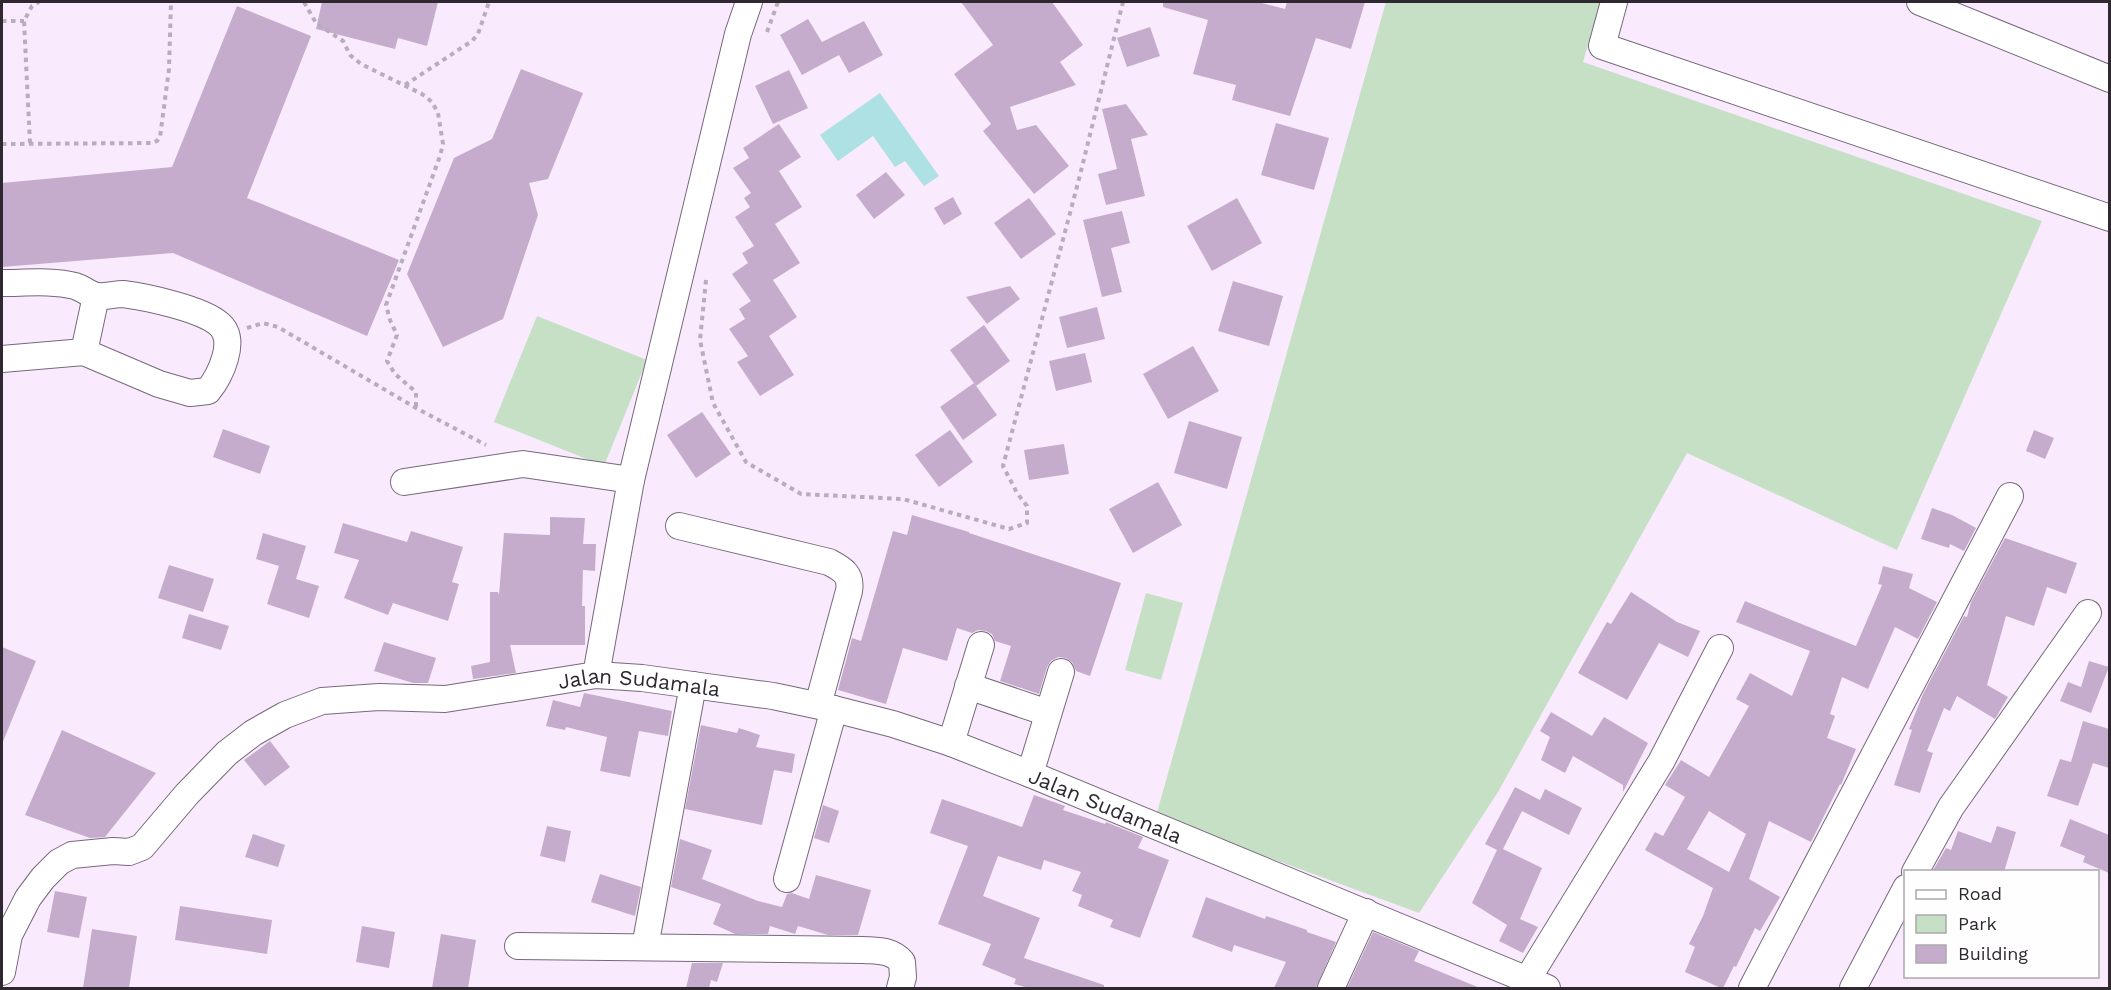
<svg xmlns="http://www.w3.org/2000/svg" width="2111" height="990" font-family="'Work Sans',sans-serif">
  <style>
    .green { fill: #c5e0c5 }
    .water { fill: #aee1e4 }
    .building { fill: #c5accd; fill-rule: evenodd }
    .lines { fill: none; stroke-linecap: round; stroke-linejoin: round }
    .minor-casing { stroke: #77687c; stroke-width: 28 }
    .path { stroke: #b8adbc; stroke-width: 4; stroke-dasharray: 4.5 4.5; stroke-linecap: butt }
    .minor { stroke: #fff; stroke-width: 26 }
    .labels { text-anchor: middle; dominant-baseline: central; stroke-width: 6; stroke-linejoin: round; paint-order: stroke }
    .street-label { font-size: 21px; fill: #2f2831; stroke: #fdfefd }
  </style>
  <rect width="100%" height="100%" fill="#f9ebfd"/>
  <!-- green -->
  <g class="green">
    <polygon points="1386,2 1601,2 1583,62 2042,221 1897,550 1687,453 1498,792 1419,913 1156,816"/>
    <polygon points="537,316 647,360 604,466 494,422"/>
    <polygon points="1146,593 1183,603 1161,680 1125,670"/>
  </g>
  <!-- water -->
  <polygon class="water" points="880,93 939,176 924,186 905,161 895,167 873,136 838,161 820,135"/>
  <!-- building -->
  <g class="building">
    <polygon points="322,2 438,2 427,46 398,38 395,49 316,29"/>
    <polygon points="961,2 1052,2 1083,45 1060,62 1076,85 1010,107 1017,130 1036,125 1069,166 1034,194 983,131 991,124 954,74 993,45"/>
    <polygon points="1163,2 1258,2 1285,9 1287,2 1365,2 1351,49 1316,38 1290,116 1232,100 1236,85 1193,74 1208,20 1163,7"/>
    <polygon points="237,6 311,36 247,198 399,260 367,336 173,253 2,267 2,183 172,167"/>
    <polygon points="808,19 822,42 864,21 883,55 849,73 839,55 802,75 780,35"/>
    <polygon points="1150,27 1160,56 1127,67 1117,38"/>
    <polygon points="521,69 583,93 548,179 529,183 538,215 503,319 443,347 407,274 454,158 492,139"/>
    <polygon points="789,70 808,108 773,124 755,86"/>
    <polygon points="1126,104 1148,135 1131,139 1145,196 1106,205 1098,174 1117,169 1102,109"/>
    <polygon points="1276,123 1329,138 1314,190 1261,175"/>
    <polygon points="779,124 801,157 779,171 802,207 775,224 800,263 773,280 797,317 769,336 794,375 760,396 737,362 748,356 729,329 745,319 739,309 751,301 732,274 748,263 742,253 754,246 735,217 750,207 744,198 751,193 733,168 749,158 743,148"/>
    <polygon points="886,172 905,195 874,219 856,195"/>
    <polygon points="953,197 962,214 944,225 934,208"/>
    <polygon points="1029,198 1056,234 1021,259 994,223"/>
    <polygon points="1237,198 1262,243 1212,271 1187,226"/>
    <polygon points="1122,211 1130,243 1111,248 1122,292 1102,297 1083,220"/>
    <polygon points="1233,281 1283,296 1269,346 1218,331"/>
    <polygon points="1010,286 1020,299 987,324 966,297"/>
    <polygon points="1097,307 1105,339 1067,348 1059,317"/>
    <polygon points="984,325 1010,361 976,386 950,350"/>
    <polygon points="1193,346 1219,391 1168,419 1143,374"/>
    <polygon points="1085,353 1092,382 1056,391 1049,361"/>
    <polygon points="974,383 997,415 963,440 940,407"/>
    <polygon points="702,412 731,454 696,478 667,435"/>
    <polygon points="1189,421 1242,437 1227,489 1174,473"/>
    <polygon points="223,429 270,446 260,474 213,457"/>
    <polygon points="950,430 973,462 939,487 915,455"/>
    <polygon points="2034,430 2054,438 2045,459 2026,451"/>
    <polygon points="1064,444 1069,474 1029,480 1024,450"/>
    <polygon points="1158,482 1182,525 1133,553 1109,509"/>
    <polygon points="1932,508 1952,515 1976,528 1964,551 1950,544 1949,548 1921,539"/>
    <polygon points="912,515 969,532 969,533 1121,583 1090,676 1076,671 1072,662 1066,658 1058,657 1051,661 1047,667 1039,694 1000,681 1011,646 995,641 992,634 986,631 978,630 972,633 957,628 947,661 903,648 886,704 838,690 852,638 861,641 893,531 907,535"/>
    <polygon points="550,517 585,518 583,544 596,544 595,571 583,570 582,606 585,606 585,645 510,645 516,673 473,679 471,666 490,662 490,592 498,592 499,595 504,533 550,535"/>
    <polygon points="343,523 407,542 411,531 463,547 452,582 459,584 448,621 393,603 388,615 344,598 359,560 334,553"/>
    <polygon points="263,533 306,546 296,579 319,586 309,618 267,604 279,566 256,559"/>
    <polygon points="2005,538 2077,563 2066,594 2047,587 2034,626 2006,616 1987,685 2008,697 1995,719 1957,696 1950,711 1944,708 1927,751 1933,753 1920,793 1894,785 1912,730 1909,729 1923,694 1964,616 1967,617 1971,602"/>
    <polygon points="169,565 214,579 203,612 158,598"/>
    <path d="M1883,566l30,8 -4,14 28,14 -19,37 -23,-12 -27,62 -26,-12 -12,37 5,2 -8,22 29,11 -15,36 -1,-1 -29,58 -42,-21 -20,58 31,18 -20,34 -5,-3 -19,39 -2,-1 -11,22h-2l-36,-16 10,-25 -6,-3 14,-28 10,-28 -68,-38 10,-18 8,4 22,-39 -20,-12 16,-25 28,17 40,-71 -13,-7 14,-26 42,23 18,-45 -74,-29 9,-21 111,45 26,-61 -4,-1zM1709,811l37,23 -17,38 -42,-23z"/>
    <polygon points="1631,592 1677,622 1700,631 1688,657 1659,643 1627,700 1578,673 1607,622 1611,624"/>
    <polygon points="189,614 229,626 221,650 182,638"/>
    <polygon points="384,642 436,658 428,683 413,683 374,671"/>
    <polygon points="2,647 36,661 2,744"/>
    <polygon points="2089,661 2109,667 2091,713 2060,701 2068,682 2081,687"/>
    <polygon points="584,693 672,711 668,736 639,731 630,777 600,771 607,737 566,727 565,730 546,726 553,700 580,707"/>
    <polygon points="1551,712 1592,736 1604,717 1648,743 1623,792 1623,785 1573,756 1565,773 1541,760 1550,737 1540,731"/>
    <polygon points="2083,721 2109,729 2109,768 2093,763 2078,806 2047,796 2060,759 2071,762"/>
    <polygon points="701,725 737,733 739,728 760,735 756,747 795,754 792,773 774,770 762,825 685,809"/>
    <polygon points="62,730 156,773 105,837 90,838 25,815"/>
    <polygon points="270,741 290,767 265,786 244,760"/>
    <polygon points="1515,787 1540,800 1545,789 1582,808 1569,835 1522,811 1503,849 1542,868 1520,919 1538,927 1523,953 1499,941 1507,925 1472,903 1497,850 1485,844"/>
    <polygon points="1034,795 1065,806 1063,810 1105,824 1106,822 1143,837 1138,848 1169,860 1140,938 1110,927 1113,920 1078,906 1082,895 1072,891 1081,872 1044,860 1041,870 998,856 983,896 1040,918 1024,958 1104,985 1104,988 1029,988 1014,984 1016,979 982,965 991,944 938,924 968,846 930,833 942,799 1022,827"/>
    <polygon points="823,805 839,811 829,843 814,838"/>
    <polygon points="2070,819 2109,835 2109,873 2083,862 2085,856 2060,846"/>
    <polygon points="547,826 571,831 565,862 540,856"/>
    <polygon points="1997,826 2016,832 2004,872 1932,872 1946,848 1951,850 1958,831 1991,843"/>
    <polygon points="253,834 285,845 278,867 245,857"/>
    <polygon points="680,839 712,850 702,879 758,901 782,907 787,894 792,893 809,899 816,875 871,890 858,935 828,935 798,926 795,934 770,926 768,934 735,934 713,924 721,904 671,887"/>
    <polygon points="600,874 641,887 635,916 591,902"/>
    <polygon points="55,891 87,897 79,938 47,932"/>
    <polygon points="1206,897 1265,919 1266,916 1307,930 1307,932 1336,942 1316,988 1274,988 1286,962 1234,945 1232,952 1192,937"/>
    <polygon points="180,906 272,920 267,954 175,940"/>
    <polygon points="362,926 395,932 389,968 356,962"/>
    <polygon points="92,929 137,936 129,988 83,988"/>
    <polygon points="1373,932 1419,951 1414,961 1480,988 1347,988"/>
    <polygon points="441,934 476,940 468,988 432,988"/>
    <polygon points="692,963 723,963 717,982 711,980 709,988 686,988"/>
  </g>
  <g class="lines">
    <!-- minor casing -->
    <g class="minor-casing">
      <g id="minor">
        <polyline points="1614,2 1602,46 2110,218"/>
        <polyline points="1920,2 2110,79"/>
        <path d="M2,283c23,0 50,-3 73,3 7,2 14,8 21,10 8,1 19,-2 27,-2 24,3 79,15 96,30 19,16 1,52 -11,67l-18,2 -31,-9 -75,-32 -82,7"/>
        <polyline points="84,352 96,296"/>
        <polyline points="404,482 523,464 631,480"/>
        <path d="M679,526l150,36c13,7 23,12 20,29l-31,114"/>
        <polyline points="596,675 631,480 738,34 749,2"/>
        <polyline points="968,686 1048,713"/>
        <polyline points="951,743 981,645"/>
        <polyline points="1030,774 1061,672"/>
        <polyline points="1915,872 1951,807 2088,613"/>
        <polyline points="787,879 834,709"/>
        <path d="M518,946l346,4c15,1 28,0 38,12l1,15 -3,11"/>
        <polyline points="645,947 693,685"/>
        <path id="s1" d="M2,972l7,-37 19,-37 15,-20 16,-16 13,-7 41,-4 16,1 13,-5 45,-53 40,-41 26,-20 32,-18 37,-14 57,-4 66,2 151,-24 46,3 131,18 61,13 59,15 58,19 79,31 517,214"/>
        <polyline points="1527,980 1661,762 1720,648"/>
        <polyline points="1331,988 1366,912"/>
        <polyline points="1752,988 2010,496"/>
        <polyline points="1853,988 1906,888"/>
      </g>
    </g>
    <!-- path -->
    <g class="path">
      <polyline points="304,2 316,23 343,41 350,55 361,64 422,94 432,102 438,113 443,144 440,156 386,305 390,320 397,335 387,361 395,374 416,392 416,408"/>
      <polyline points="2,21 24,21"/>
      <polyline points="767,32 778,2"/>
      <polyline points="405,85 472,41 478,34 489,2"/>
      <polyline points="30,143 24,21 32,6 39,2"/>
      <polyline points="2,144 152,143 157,141 160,137 169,69 171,2"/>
      <polyline points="706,280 700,340 713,403 746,462 801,494 903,499 1009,529 1027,523 1027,506 1017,493 1003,466 1079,179 1123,2"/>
      <polyline points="247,328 263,323 278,327 416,408 486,445"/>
    </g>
    <!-- minor -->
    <use href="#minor" class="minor"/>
  </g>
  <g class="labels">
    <!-- street labels -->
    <g class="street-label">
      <text stroke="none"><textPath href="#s1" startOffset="768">Jalan Sudamala</textPath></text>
      <text stroke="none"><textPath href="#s1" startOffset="1254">Jalan Sudamala</textPath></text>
    </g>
  </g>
  <!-- border -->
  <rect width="2111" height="990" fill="none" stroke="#2f2831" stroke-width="6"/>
  <!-- legend -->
  <rect x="1904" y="870" width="195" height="108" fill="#fdfefd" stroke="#aba8ab" stroke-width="1.5"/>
  <rect x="1916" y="890" width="30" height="9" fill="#ffffff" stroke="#aba8ab" stroke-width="1.5"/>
  <text x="1958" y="900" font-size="18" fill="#2f2831">Road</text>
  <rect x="1916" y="915" width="30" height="18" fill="#c5e0c5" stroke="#aba8ab" stroke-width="1.5"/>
  <text x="1958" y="930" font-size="18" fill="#2f2831">Park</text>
  <rect x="1916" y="945" width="30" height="18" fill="#c5accd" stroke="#aba8ab" stroke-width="1.5"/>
  <text x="1958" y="960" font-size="18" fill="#2f2831">Building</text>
</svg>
